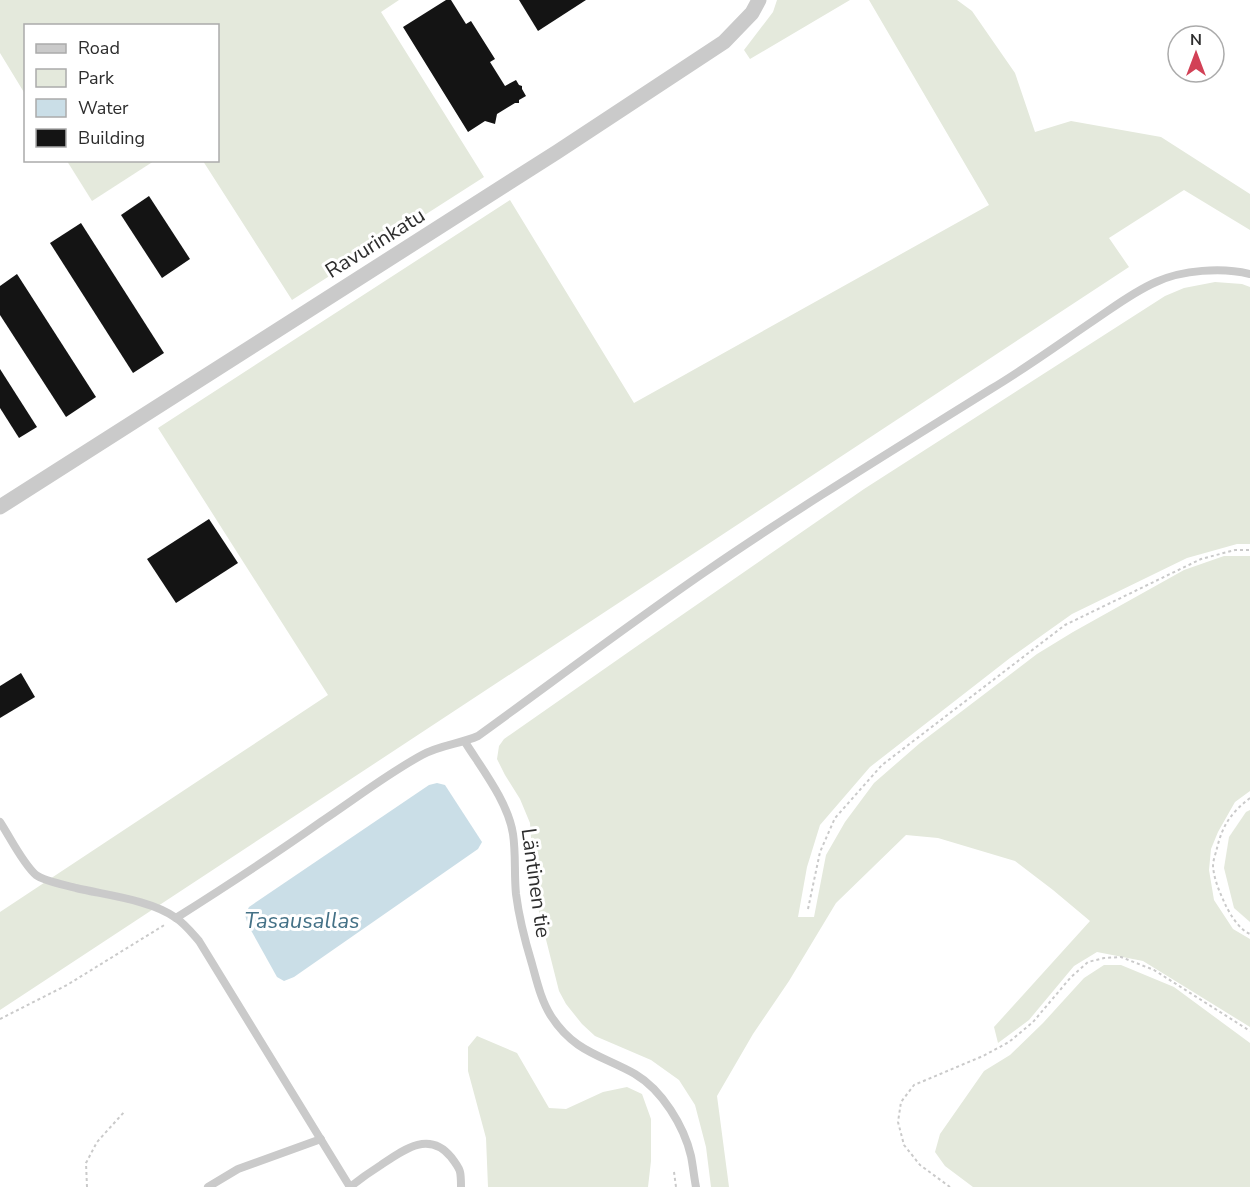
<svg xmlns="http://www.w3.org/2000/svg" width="1250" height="1187" font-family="'Nunito Sans',sans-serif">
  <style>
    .green { fill: #e4e9dc }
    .water { fill: #cadee7 }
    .building { fill: #141414 }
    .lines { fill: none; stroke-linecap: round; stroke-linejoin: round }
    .path { stroke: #cacaca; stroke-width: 2; stroke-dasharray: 3 3; stroke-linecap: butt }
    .lane { stroke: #cacaca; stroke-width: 8 }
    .street { stroke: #cacaca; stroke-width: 15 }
    .labels { text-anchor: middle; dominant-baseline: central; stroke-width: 6; stroke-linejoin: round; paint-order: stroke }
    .street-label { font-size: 21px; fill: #2d2d2d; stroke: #fff }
    .water-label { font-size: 22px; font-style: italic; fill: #447186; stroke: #fff }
  </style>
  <rect width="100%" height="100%" fill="#fff"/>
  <!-- green -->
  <g class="green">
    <polygon points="0,0 399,0 381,12 484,177 292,300 203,161 218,160 218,26 26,26 25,94 0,53"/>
    <polygon points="777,0 850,0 750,59 744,50 773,12"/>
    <polygon points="869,0 957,0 972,11 1015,73 1035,132 1071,121 1161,137 1250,194 1250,230 1184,190 1109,238 1129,267 0,1010 0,912 328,695 158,428 510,200 634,403 989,205"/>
    <polygon points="67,161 154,161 92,201"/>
    <polygon points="1215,282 1242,284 1250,287 1250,544 1237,544 1187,558 1072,614 1010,658 870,767 820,825 807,867 798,917 814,917 826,855 845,822 874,783 920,743 1037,654 1073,632 1184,570 1224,556 1250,556 1250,791 1235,802 1218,832 1211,849 1209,870 1214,900 1233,929 1250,939 1250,1027 1143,961 1097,952 1074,966 1029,1020 998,1043 994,1027 1090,921 1053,890 1015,861 938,838 906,835 836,903 789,981 753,1034 717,1096 729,1187 711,1187 706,1147 695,1105 679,1080 651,1060 595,1036 582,1024 566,1004 559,991 535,896 530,823 520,799 505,775 497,759 499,746 504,739 640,644 864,489 1165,296 1184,288"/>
    <polygon points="1250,810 1250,922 1234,908 1224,868 1229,837 1246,812"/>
    <polygon points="1104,965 1121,965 1174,987 1250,1043 1250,1187 973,1187 945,1166 935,1152 940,1134 984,1071 1010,1055 1043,1023 1084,978"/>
    <polygon points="477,1036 517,1053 549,1108 566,1109 603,1092 627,1087 642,1094 651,1119 651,1161 648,1187 488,1187 486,1138 468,1071 468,1047"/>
  </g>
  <!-- water -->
  <polygon class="water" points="437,783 445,785 482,842 478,849 294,977 284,981 277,977 248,925 245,915 249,907 429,785"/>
  <!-- building -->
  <g class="building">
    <polygon points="446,0 451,0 466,24 471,21 495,59 490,62 505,86 516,80 519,85 522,86 522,89 526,96 519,100 519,103 515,103 497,114 495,124 485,121 468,132 403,27"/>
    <polygon points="519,0 586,0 538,31"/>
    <polygon points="149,196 190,259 162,278 121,215"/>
    <polygon points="81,223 164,353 133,373 50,243"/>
    <polygon points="17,274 96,397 66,417 0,315 0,286"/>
    <polygon points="0,369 37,427 19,438 0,408"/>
    <polygon points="209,519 238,563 176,603 147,559"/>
    <polygon points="21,673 35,697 0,718 0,686"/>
  </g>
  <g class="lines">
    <!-- path -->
    <g class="path">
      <path d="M1250,798c-19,15 -27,26 -33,50 -1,5 -4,12 -4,18 1,14 7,27 13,40 5,10 14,24 24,28"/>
      <polyline points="808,909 820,852 835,818 882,765 1065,625 1201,559 1235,550 1250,550"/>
      <polyline points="0,1019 67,985 166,924"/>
      <polyline points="674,1172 676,1187"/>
      <polyline points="87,1187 86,1163 97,1142 125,1111"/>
      <polyline points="950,1187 920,1165 904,1145 898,1122 901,1102 914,1085 983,1056 1009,1042 1033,1022 1071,977 1088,962 1104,958 1121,957 1154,970 1250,1031"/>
    </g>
    <!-- lane -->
    <g class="lane">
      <path d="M465,742c17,27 43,60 48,92 3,20 1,40 3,60 3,24 9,47 16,70 5,18 9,36 19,52 23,36 50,39 84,58 27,16 49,52 56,82 2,10 3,21 5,31"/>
      <path d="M0,822c10,15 23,42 36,53 8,6 29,10 40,13 29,7 76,12 100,30 9,6 16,15 23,23l151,246"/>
      <path d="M176,918c49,-31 98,-63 146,-97 33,-22 65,-47 100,-66 18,-10 38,-11 56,-19 76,-55 150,-111 227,-164 93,-64 190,-123 286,-183 35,-21 68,-45 102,-68 21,-14 40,-29 63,-39 26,-12 66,-15 94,-8"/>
      <polyline points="208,1187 238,1169 321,1139"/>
      <path d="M350,1187c10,-8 20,-15 31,-22 22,-15 48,-35 70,-8 10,13 10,14 10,30"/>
    </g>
    <!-- street -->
    <polyline class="street" points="0,507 557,152 724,42 752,13 759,0"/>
  </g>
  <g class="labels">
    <!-- street labels -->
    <g class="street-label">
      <text transform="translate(375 243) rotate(-32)">Ravurinkatu</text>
      <text transform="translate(536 883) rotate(82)">Läntinen tie</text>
    </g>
    <!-- water labels -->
    <g class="water-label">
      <text x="302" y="921">Tasausallas</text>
    </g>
  </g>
  <!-- legend -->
  <rect x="24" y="24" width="195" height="138" fill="#ffffff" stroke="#ababab" stroke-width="1.5"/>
  <rect x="36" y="44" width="30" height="9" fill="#cacaca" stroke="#ababab" stroke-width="1.5"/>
  <text x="78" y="54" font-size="18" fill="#2d2d2d">Road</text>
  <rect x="36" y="69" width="30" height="18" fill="#e4e9dc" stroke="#ababab" stroke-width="1.5"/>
  <text x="78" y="84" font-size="18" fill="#2d2d2d">Park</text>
  <rect x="36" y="99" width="30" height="18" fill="#cadee7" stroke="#ababab" stroke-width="1.5"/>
  <text x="78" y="114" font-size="18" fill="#2d2d2d">Water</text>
  <rect x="36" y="129" width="30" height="18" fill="#141414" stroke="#ababab" stroke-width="1.5"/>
  <text x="78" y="144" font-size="18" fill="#2d2d2d">Building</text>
  <!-- north arrow -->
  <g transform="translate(1196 54)"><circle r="28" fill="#ffffff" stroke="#ababab" stroke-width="1.5"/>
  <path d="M0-4.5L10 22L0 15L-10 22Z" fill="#d24156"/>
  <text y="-9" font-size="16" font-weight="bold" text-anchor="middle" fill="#2d2d2d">N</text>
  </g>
</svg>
